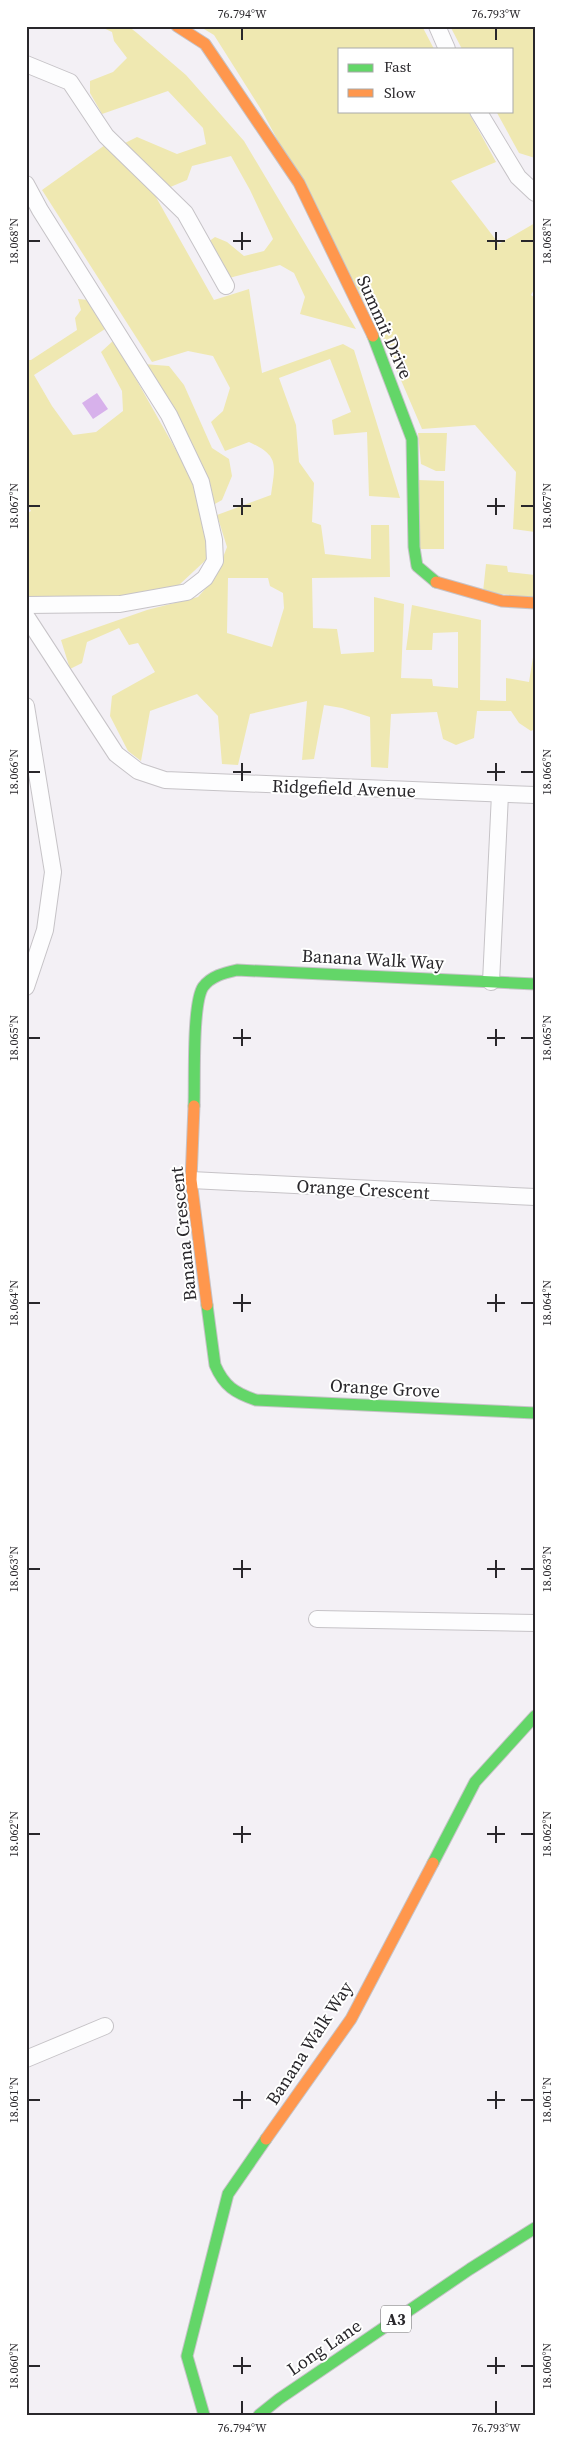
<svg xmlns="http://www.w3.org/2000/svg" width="561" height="2441" font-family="'Source Serif 4',serif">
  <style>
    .green { fill: #efe8b1; fill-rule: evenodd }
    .water { fill: #d7b1eb }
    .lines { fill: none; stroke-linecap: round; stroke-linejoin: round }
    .street-casing { stroke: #c6c3c7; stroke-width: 18 }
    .fast-casing { stroke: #c6c3c7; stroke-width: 13 }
    .slow-casing { stroke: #c6c3c7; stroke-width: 13 }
    .street { stroke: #fdfdfe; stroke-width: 16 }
    .fast { stroke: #63d668; stroke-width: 11 }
    .slow { stroke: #ff974d; stroke-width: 11 }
    .ticks { fill: none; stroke: #29272b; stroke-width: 2 }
    .labels { text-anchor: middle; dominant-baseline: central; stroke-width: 4; stroke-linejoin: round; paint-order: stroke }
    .shield { fill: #fff; stroke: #69686b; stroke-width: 1 }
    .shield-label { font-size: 16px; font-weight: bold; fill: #29272b }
    .street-label { font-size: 18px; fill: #29272b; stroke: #fff }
    .neatline { fill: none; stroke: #29272b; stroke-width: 2 }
    .ticks-label { font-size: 12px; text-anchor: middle; fill: #29272b }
  </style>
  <rect width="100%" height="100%" fill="#f3f0f5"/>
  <!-- green -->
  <g class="green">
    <polygon points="99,26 128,26 137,33 186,75 244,141 356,329 300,314 305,297 294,273 280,265 229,278 208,242 215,237 227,242 244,256 264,251 273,239 250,190 231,156 192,166 187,180 168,188 123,144 137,137 177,154 206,144 203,128 168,91 102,114 90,93 90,81 113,72 127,58 114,41 112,32"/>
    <polygon points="199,26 422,26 434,49 340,49 340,111 468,111 496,162 451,181 499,244 535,223 535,288 531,295 535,298 535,532 513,529 516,472 475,425 422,429 379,329 262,111 214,35"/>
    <polygon points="450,26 535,26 535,158 519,153 496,111 512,111 512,49 462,49"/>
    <path d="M105,145l43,38 66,117 35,-11 13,84 81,-29 11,6 46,148 -31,-2 -2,-64 -33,3 -2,-15 19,-8 -21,-53 -51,19 17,47 3,37 15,21 -2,39 9,3 4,29 46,5v-34h18l1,52 -78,1 1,50 24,1 4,25 33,-2v-55l30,7 -3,74 31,1 1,7 25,2v-56l-25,1 -1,17h-26l6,-45 69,15 -1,80 26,1v-23l23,4 6,-37v84l-4,2 -12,-8 -8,-12h-34l-3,27 -18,7 -13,-6 -6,-27 -46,2 -3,54 -17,-1 -1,-50 -28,-9 -18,-3 -10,54 -12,1 5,-59 -57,13 -12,51 -16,-1 -4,-48 -21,-22 -47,17 -9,50 -13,-10 -18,-35 2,-20 43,-24 -17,-29 -9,2 -10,-17 -32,14 -5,21 -12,6 -9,-29 86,-30 51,-13 17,-19 12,-31 -10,-32 54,-20c4,-30 9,-39 -22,-53l-24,9 -14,-29 12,-11 7,-23 -17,-32 -25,-5 -36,11 -110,-172zM228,578h40l2,8 13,7 1,15 -12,39 -45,-14z"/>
    <polygon points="78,299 89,300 105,329 34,375 52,406 73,435 96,432 123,411 122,391 101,352 114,340 194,482 204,525 208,558 179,585 109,600 31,599 26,596 26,553 29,547 26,514 31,511 26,502 26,360 31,360 77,330 75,318 81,310"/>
    <polygon points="143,364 169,366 184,385 212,448 229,459 232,476 222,500 213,505"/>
    <polygon points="418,433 447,433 445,471 436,471 421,464"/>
    <polygon points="418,480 444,481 444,549 417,549"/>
    <polygon points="486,564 507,566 508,572 535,575 535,598 483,592"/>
  </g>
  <!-- water -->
  <polygon class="water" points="97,393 108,409 93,419 82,403"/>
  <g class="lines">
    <!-- street casing -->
    <g class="street-casing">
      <g id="street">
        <polyline points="437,26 447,49"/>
        <polyline points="26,64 70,82 106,136 185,213 226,286"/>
        <polyline points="478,111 518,177 535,193"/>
        <polyline points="26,184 40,210 169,415 201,482 214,540 215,561 205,578 187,592 120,604 26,605"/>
        <polyline points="26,616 116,754 138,771 165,780 535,795"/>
        <polyline points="26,706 53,872 45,930 26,987"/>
        <polyline points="491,982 500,794"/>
        <polyline points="191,1180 535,1197"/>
        <polyline points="317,1619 535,1623"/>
        <polyline points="26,2059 105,2026"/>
      </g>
    </g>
    <!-- fast casing -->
    <g class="fast-casing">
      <g id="fast">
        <polyline points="373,336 412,439 414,547 417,566 436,582"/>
        <path d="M194,1106c1,-25 -2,-102 9,-119 8,-11 21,-14 34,-17l298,14"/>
        <path d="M207,1305l8,60c9,21 20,28 41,35l279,13"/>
        <polyline points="433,1863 475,1782 535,1716"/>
        <polyline points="204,2415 187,2356 228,2194 266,2139"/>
        <polyline points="259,2415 279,2399 470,2269 535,2228"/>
      </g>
    </g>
    <!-- slow casing -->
    <g class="slow-casing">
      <g id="slow">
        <polyline points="177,26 205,44 299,183 373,336"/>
        <polyline points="436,582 502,601 535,603"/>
        <polyline points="194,1106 191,1180 207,1305"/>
        <polyline points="266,2139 351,2019 433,1863"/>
      </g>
    </g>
    <!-- street -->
    <use href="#street" class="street"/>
    <!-- fast -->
    <use href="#fast" class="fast"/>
    <!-- slow -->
    <use href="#slow" class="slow"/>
  </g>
  <!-- ticks -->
  <path class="ticks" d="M242,28v12M496,28v12M242,232v18M496,232v18M28,241h12M233,241h18M487,241h18M521,241h13M242,498v17M496,498v17M28,506h12M233,506h18M487,506h18M521,506h13M242,763v18M496,763v18M28,772h12M233,772h18M487,772h18M521,772h13M242,1029v17M496,1029v17M28,1038h12M233,1038h18M487,1038h18M521,1038h13M242,1294v18M496,1294v18M28,1303h12M233,1303h18M487,1303h18M521,1303h13M242,1560v18M496,1560v18M28,1569h12M233,1569h18M487,1569h18M521,1569h13M242,1826v17M496,1826v17M28,1834h12M233,1834h18M487,1834h18M521,1834h13M242,2091v18M496,2091v18M28,2100h12M233,2100h18M487,2100h18M521,2100h13M242,2357v17M496,2357v17M28,2366h12M233,2366h18M487,2366h18M521,2366h13M242,2401v13M496,2401v13"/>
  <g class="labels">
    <!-- shield labels -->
    <rect class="shield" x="381" y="2305.5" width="30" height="27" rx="4"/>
    <g class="shield-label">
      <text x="396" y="2319">A3</text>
    </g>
    <!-- street labels -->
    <g class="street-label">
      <text transform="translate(385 327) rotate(66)">Summit Drive</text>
      <text transform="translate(344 788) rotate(2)">Ridgefield Avenue</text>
      <text transform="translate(373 959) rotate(3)">Banana Walk Way</text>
      <text transform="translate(363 1189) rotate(3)">Orange Crescent</text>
      <text transform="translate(183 1234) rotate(-96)">Banana Crescent</text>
      <text transform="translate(385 1388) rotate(3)">Orange Grove</text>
      <text transform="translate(309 2043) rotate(-57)">Banana Walk Way</text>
      <text transform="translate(324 2347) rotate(-34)">Long Lane</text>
    </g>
  </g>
  <!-- border -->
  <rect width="561" height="2441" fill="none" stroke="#ffffff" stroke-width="55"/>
  <!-- legend -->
  <rect x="338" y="48" width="175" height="65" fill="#ffffff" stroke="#a9a9aa"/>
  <rect x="348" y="64" width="25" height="8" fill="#63d668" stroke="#a9a9aa"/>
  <text x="384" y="72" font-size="15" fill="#29272b">Fast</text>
  <rect x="348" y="89" width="25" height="8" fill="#ff974d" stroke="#a9a9aa"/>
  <text x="384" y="98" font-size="15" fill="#29272b">Slow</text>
  <rect x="28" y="28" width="506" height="2386" class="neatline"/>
  <g class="ticks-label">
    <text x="242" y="18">76.794°W</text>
    <text x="496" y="18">76.793°W</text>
    <text transform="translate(14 241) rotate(-90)" y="4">18.068°N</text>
    <text transform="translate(547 241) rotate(-90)" y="4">18.068°N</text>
    <text transform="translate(14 506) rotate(-90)" y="4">18.067°N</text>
    <text transform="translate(547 506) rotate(-90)" y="4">18.067°N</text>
    <text transform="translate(14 772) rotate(-90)" y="4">18.066°N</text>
    <text transform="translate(547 772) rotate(-90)" y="4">18.066°N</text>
    <text transform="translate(14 1038) rotate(-90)" y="4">18.065°N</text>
    <text transform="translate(547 1038) rotate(-90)" y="4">18.065°N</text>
    <text transform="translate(14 1303) rotate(-90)" y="4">18.064°N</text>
    <text transform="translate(547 1303) rotate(-90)" y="4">18.064°N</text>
    <text transform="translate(14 1569) rotate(-90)" y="4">18.063°N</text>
    <text transform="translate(547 1569) rotate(-90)" y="4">18.063°N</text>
    <text transform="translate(14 1834) rotate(-90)" y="4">18.062°N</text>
    <text transform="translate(547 1834) rotate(-90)" y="4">18.062°N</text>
    <text transform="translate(14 2100) rotate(-90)" y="4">18.061°N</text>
    <text transform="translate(547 2100) rotate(-90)" y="4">18.061°N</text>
    <text transform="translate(14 2366) rotate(-90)" y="4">18.060°N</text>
    <text transform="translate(547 2366) rotate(-90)" y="4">18.060°N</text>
    <text x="242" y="2432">76.794°W</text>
    <text x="496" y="2432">76.793°W</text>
  </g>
</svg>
